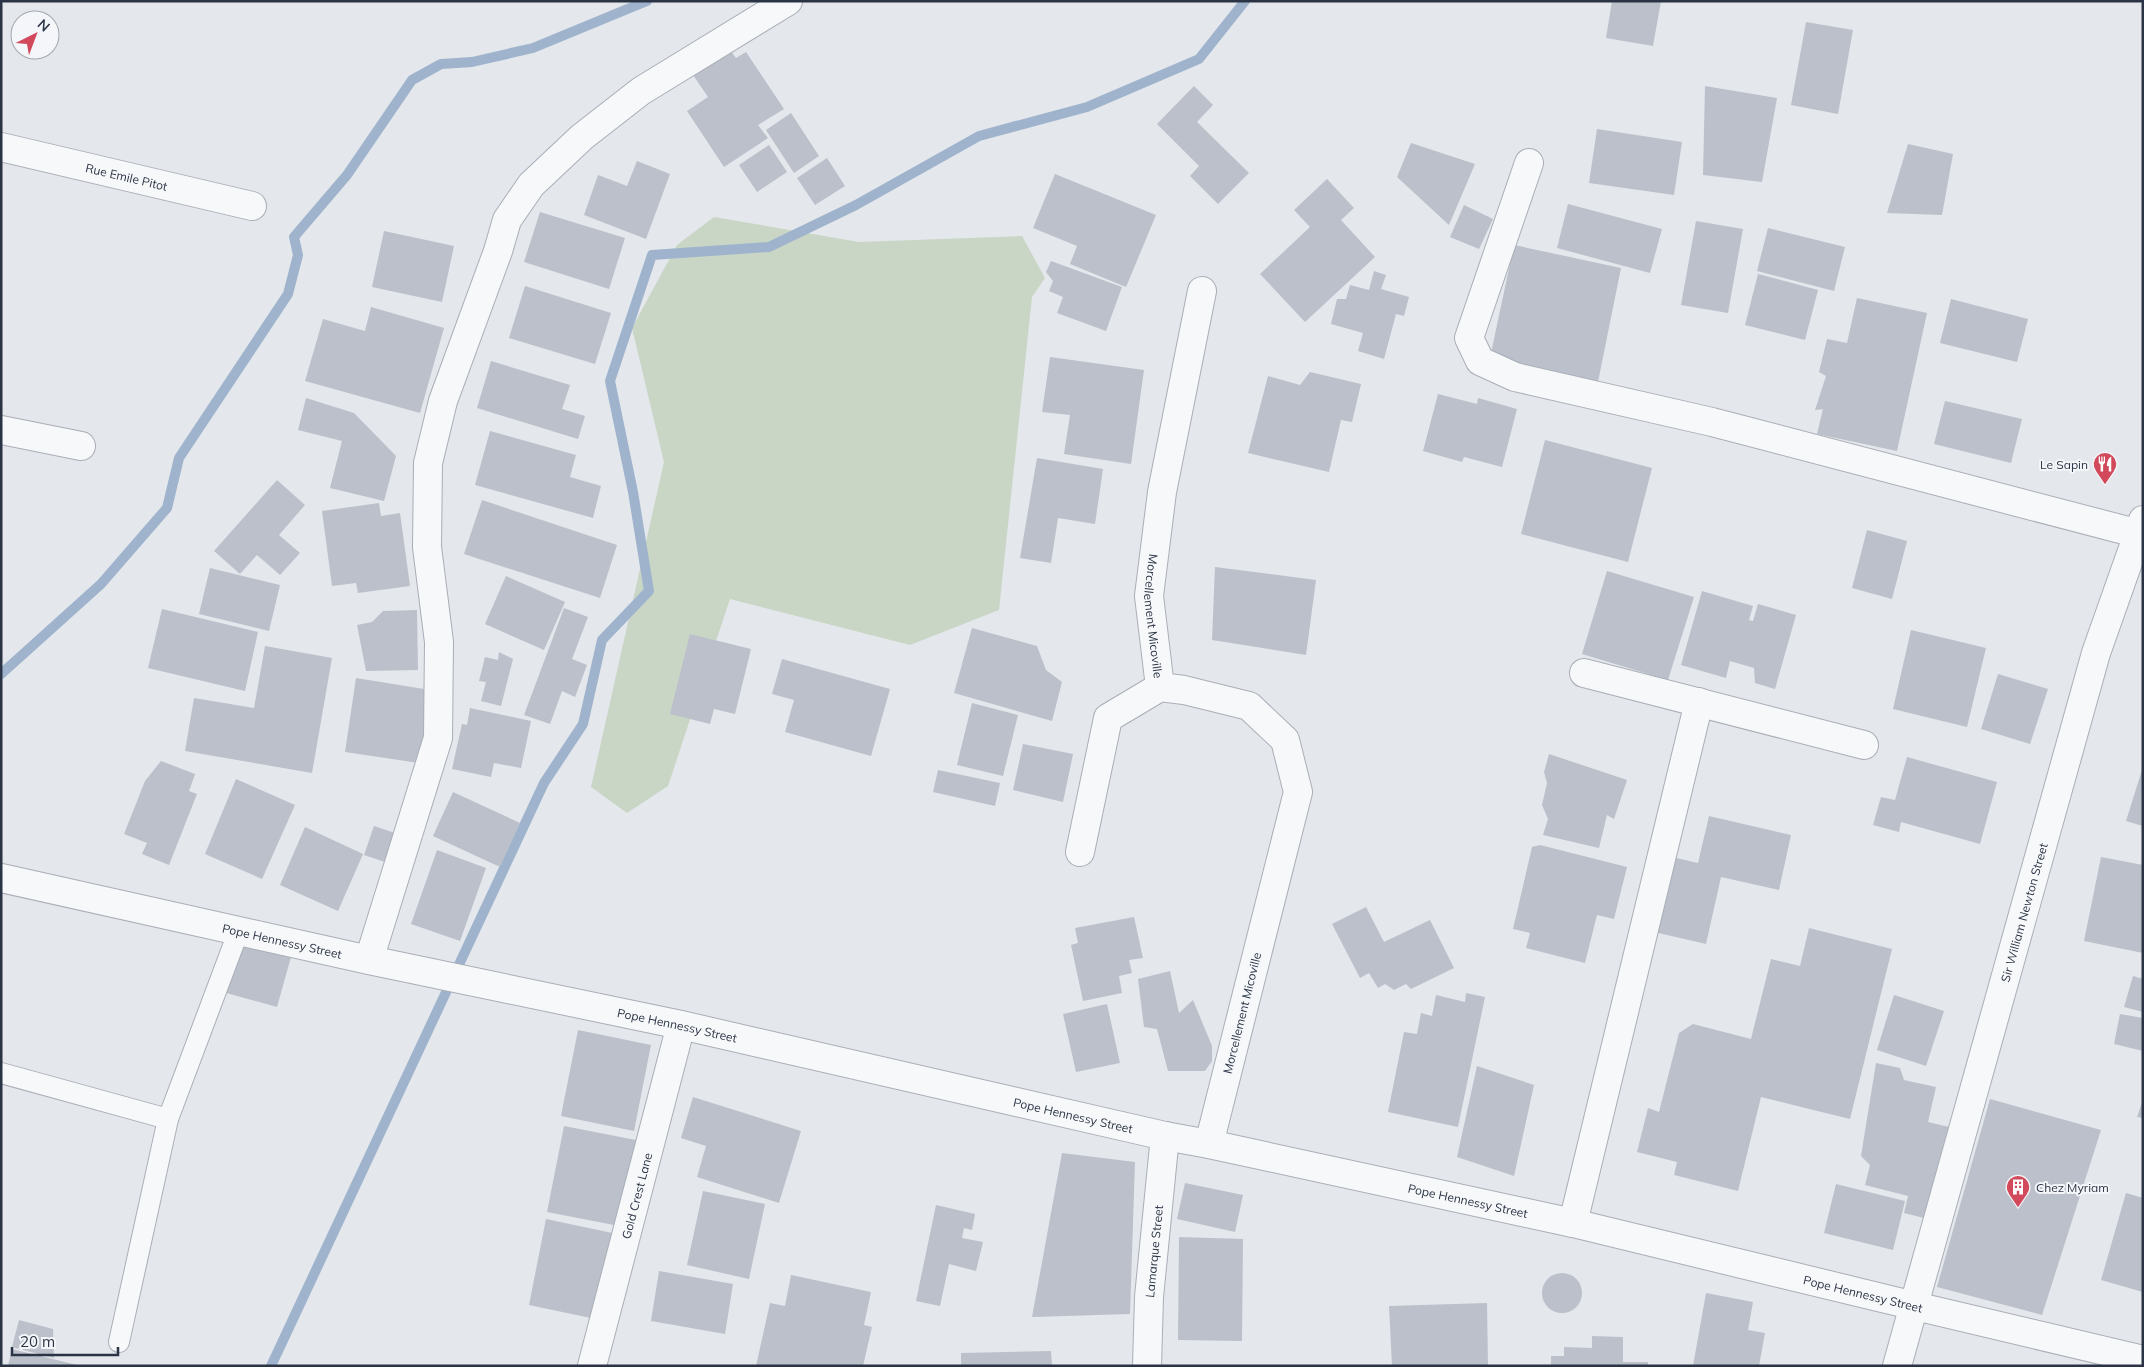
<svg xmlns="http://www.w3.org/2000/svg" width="2144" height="1367" font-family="Mulish,sans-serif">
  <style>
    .green { fill: #c9d6c5 }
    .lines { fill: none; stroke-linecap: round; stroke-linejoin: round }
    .stream { stroke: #9fb4cc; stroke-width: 10 }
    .building { fill: #bbc0ca }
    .service-casing { stroke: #a9aeb7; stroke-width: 22 }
    .minor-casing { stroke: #a9aeb7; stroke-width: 30 }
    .tertiary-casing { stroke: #a9aeb7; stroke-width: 30 }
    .service { stroke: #f7f8fa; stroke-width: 20 }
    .minor { stroke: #f7f8fa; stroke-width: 28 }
    .tertiary { stroke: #f7f8fa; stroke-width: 28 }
    .labels { text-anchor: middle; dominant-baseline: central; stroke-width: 4; stroke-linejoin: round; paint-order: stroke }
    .street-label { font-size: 12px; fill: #2b3445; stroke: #f4f6f9 }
    .poi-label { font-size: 12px; fill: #2b3445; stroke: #f4f6f9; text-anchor: end }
  </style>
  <rect width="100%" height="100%" fill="#e4e7ec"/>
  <!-- green -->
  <polygon class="green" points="714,217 859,242 1022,236 1045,278 1032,297 999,610 910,645 730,599 668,786 627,813 591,787 664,462 632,328 677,245"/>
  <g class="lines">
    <!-- stream -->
    <g class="stream">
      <polyline points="1,674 101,584 167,508 179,458 288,294 298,255 294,237 347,175 412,80 441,64 472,62 533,48 647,1"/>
      <polyline points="271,1366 544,783 583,724 602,640 649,591 633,492 610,381 652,255 769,247 856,205 979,136 1087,107 1199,59 1245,1"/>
    </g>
  </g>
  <!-- building -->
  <g class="building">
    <polygon points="1612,1 1661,1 1653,46 1606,38"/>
    <polygon points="1806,22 1853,30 1838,114 1791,105"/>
    <polygon points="730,50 736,58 746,52 784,109 758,125 768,138 724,167 687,111 708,97 693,75"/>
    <polygon points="1194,86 1213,105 1197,122 1249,173 1218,204 1190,176 1199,166 1157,124"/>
    <polygon points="1705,86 1777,98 1762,182 1703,175"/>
    <polygon points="791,113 819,156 794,173 766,130"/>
    <polygon points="1597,129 1682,142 1674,195 1589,183"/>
    <polygon points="1411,143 1475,164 1449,225 1397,177"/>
    <polygon points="1908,144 1953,154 1942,215 1887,213"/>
    <polygon points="769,145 787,172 757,192 739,165"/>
    <polygon points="827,158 845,186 815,205 797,178"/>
    <polygon points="637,161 670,174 646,239 584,215 598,175 627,186"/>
    <polygon points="1055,174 1156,215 1126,287 1070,264 1077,246 1033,228"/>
    <polygon points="1327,179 1354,208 1341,220 1375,257 1305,322 1260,274 1310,227 1294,210"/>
    <polygon points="1568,204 1662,229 1650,273 1557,248"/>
    <polygon points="1464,205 1493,219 1479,249 1450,237"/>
    <polygon points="540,212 625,238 609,289 524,262"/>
    <polygon points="1696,221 1743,229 1728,313 1681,305"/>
    <polygon points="1768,228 1845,247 1834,291 1757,271"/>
    <polygon points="384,231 454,246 442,302 372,287"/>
    <polygon points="1514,245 1621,268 1598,382 1490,358"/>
    <polygon points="1051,261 1122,287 1106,331 1057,313 1063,297 1049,291 1053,281 1046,272"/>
    <polygon points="1374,271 1386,275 1381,289 1409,297 1404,316 1396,314 1384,359 1358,351 1363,333 1331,324 1337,299 1346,299 1350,285 1369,290"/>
    <polygon points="1758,274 1818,290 1805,340 1745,325"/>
    <polygon points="525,286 611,313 595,364 509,338"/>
    <polygon points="1857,298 1927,313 1897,451 1817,434 1823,409 1815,410 1826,376 1819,372 1827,339 1847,343"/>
    <polygon points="1951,299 2028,319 2017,362 1940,343"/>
    <polygon points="371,307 444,328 420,413 305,381 323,319 365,331"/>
    <polygon points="1050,357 1144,370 1131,464 1064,454 1070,415 1042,412"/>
    <polygon points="491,361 570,385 562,409 585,416 578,439 477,408"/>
    <polygon points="1310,372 1361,384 1352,422 1341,420 1329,472 1248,453 1268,376 1300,385"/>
    <polygon points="1438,394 1477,404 1478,398 1517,409 1502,467 1464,457 1462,462 1423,451"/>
    <polygon points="306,398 354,413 396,456 384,501 330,488 342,441 298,430"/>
    <polygon points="1945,401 2022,419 2011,463 1934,444"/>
    <polygon points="490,431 576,455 570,477 601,486 593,518 475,485"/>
    <polygon points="1545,440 1652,468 1628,562 1521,534"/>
    <polygon points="1037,458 1103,469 1095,524 1058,518 1051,563 1020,558"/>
    <polygon points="277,480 305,505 279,535 300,553 280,575 257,555 240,574 214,551"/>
    <polygon points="482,500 617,545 600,598 464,554"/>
    <polygon points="379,503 381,516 400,513 410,586 358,593 356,583 332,586 322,511"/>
    <polygon points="1867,530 1907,541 1892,599 1852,588"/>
    <polygon points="1215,567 1316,580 1306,655 1212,640"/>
    <polygon points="210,568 280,585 269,631 199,614"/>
    <polygon points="1607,571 1694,597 1668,680 1582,654"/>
    <polygon points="506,576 565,602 544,650 485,624"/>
    <polygon points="1702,591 1753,606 1749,620 1753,621 1758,604 1796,615 1775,689 1755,683 1754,668 1730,661 1726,678 1681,665"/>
    <polygon points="564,608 588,617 572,659 587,665 575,697 562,691 550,724 524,715"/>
    <polygon points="162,609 258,632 245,691 148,668"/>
    <polygon points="417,610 418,670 366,671 357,625 372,622 383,611"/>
    <polygon points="972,628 1037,646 1046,670 1062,682 1052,721 954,693"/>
    <polygon points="1911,630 1986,648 1967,727 1893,709"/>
    <polygon points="690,634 751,649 735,714 714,709 710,724 670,714"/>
    <polygon points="265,646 332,658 312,773 185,751 194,698 254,708"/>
    <polygon points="499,652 513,659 501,706 481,701 486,682 479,681 485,657 498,660"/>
    <polygon points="782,659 890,689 871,756 785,732 794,700 772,694"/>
    <polygon points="1998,674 2048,689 2030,744 1981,729"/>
    <polygon points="356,678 430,690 419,763 345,752"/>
    <polygon points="972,703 1018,715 1003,776 957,765"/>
    <polygon points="470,708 531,721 521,768 494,763 491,777 452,769 462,724 467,725"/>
    <polygon points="1023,744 1073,754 1063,802 1013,790"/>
    <polygon points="1549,754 1627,780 1614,819 1607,815 1599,848 1543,835 1548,819 1542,805 1547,783 1544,772"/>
    <polygon points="1907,757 1997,782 1980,844 1901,822 1899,832 1873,825 1881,797 1895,800"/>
    <polygon points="161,761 195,774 189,791 197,794 169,865 142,854 147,843 124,834 145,781"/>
    <polygon points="938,770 1000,783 995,806 933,792"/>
    <polygon points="2142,770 2143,770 2143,826 2126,821"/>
    <polygon points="236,779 295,805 262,879 205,854"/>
    <polygon points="453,792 520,823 500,867 433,836"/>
    <polygon points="1709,816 1791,835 1779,890 1721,877 1706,944 1654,932 1672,857 1698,863"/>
    <polygon points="374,826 395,833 385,862 364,855"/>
    <polygon points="305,827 363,854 338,911 280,885"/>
    <polygon points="1540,845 1627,867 1614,919 1597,915 1585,963 1526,948 1530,933 1513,929 1532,847"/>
    <polygon points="437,850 486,868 460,941 411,924"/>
    <polygon points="2101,857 2143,865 2143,953 2084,941"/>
    <polygon points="1366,907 1384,942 1430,920 1454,968 1411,989 1406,984 1394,990 1385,984 1378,988 1369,973 1360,978 1332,924"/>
    <polygon points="1134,917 1143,958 1129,960 1132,973 1119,976 1122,993 1083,1001 1071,945 1078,943 1075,928"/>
    <polygon points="1809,928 1892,949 1850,1119 1761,1097 1738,1191 1674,1175 1677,1162 1637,1152 1648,1108 1659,1112 1679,1033 1693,1024 1751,1039 1771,959 1800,966"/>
    <polygon points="236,942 291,957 277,1007 223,992"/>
    <polygon points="1170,971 1179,1013 1193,1000 1212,1046 1212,1061 1205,1071 1168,1071 1157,1029 1144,1027 1138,979"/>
    <polygon points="2133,976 2143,979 2143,1012 2124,1007"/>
    <polygon points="1466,993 1485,997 1458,1127 1388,1112 1404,1032 1417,1034 1421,1013 1432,1016 1436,995 1465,1002"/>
    <polygon points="1894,995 1944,1011 1926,1066 1877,1050"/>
    <polygon points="1107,1004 1120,1063 1076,1072 1063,1014"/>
    <polygon points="2120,1014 2143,1018 2143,1051 2114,1044"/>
    <polygon points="578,1030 651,1045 634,1131 561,1116"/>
    <polygon points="1876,1063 1900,1068 1904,1080 1936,1087 1928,1122 1949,1127 1928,1219 1904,1213 1908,1196 1865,1185 1870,1165 1861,1156"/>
    <polygon points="1477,1066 1534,1085 1514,1176 1457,1157"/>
    <polygon points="693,1097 801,1131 779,1203 697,1177 706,1146 681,1138"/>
    <polygon points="1990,1099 2101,1130 2042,1315 1937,1287"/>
    <polygon points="2143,1100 2143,1118 2137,1117"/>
    <polygon points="564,1126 636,1140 619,1226 547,1212"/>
    <polygon points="1062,1153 1135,1162 1130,1314 1032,1317"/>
    <polygon points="1185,1183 1243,1195 1235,1232 1177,1219"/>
    <polygon points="1836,1184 1905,1201 1893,1250 1824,1233"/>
    <polygon points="703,1191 765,1204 749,1279 687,1265"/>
    <polygon points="2126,1193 2143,1198 2143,1292 2101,1280"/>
    <polygon points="936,1205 975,1214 972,1230 964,1228 962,1238 983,1242 976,1271 949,1264 940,1306 916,1301"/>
    <polygon points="546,1219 617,1234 600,1320 529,1305"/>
    <polygon points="1179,1237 1243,1239 1242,1341 1178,1340"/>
    <polygon points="659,1271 733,1284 725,1334 651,1321"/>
    <circle cx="1562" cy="1293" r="20"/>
    <polygon points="791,1275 871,1292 864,1325 872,1327 863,1366 756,1366 770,1303 785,1306"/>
    <polygon points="1706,1293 1753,1302 1748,1330 1765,1333 1759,1366 1693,1366"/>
    <polygon points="1487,1303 1488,1366 1392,1366 1389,1306"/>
    <polygon points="19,1320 53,1329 54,1358 12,1347"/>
    <polygon points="1592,1336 1623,1337 1623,1362 1648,1362 1648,1366 1551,1366 1551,1356 1564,1356 1564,1347 1592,1348"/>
    <polygon points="12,1349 77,1365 77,1366 8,1366"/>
    <polygon points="1051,1351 1052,1366 961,1366 961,1353"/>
  </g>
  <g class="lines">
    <!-- service casing -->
    <g class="service-casing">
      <g id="service">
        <polyline points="1,1073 168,1119"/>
        <polyline points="119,1342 168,1119 239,930"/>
      </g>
    </g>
    <!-- minor casing -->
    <g class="minor-casing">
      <g id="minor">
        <path id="s1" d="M1,147l251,59"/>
        <polyline points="1529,163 1469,338 1480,361 1515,377 1712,422 2143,535"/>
        <path id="s2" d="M1202,291l-40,201 -13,104 11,91 24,3 65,16 36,34 13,52 -89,352"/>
        <polyline points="1,430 81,446"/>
        <polyline points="1584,673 1864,745"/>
        <polyline points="1080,852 1108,718 1160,687"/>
        <path id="s3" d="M1,878l368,82 312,65 484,111 44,8 364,79 342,83 228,54"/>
        <polyline points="369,960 438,738 439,642 427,547 428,463 443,401 498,251 507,220 531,185 582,137 641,91 788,1"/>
        <polyline points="1573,1223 1699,702"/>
        <path id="s4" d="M592,1366l89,-341"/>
        <path id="s5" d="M1147,1366l2,-69 16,-161"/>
      </g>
    </g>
    <!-- tertiary casing -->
    <g class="tertiary-casing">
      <g id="tertiary">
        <path id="s6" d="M1897,1366l199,-713 47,-133"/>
      </g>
    </g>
    <!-- service -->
    <use href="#service" class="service"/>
    <!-- minor -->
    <use href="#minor" class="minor"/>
    <!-- tertiary -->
    <use href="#tertiary" class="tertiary"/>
  </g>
  <!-- icons -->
  <defs>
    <g id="restaurant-pin" transform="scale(1.25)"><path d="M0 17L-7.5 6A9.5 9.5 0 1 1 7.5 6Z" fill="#d1495b" stroke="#f4f6f9"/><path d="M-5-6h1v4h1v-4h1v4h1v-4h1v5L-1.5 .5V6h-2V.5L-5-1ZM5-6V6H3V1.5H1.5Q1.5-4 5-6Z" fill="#fff"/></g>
    <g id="building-pin" transform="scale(1.25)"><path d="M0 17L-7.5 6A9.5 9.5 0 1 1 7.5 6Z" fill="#d1495b" stroke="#f4f6f9"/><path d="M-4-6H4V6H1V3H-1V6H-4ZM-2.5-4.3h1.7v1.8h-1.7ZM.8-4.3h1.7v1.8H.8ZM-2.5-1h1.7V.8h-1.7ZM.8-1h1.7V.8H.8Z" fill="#fff"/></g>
  </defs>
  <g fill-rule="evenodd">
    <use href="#restaurant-pin" x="2105" y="464"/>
    <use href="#building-pin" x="2018" y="1187"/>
  </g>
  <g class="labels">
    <!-- street labels -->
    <g class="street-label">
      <text stroke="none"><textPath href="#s1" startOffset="129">Rue Emile Pitot</textPath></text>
      <text stroke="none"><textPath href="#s2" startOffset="330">Morcellement Micoville</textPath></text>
      <text stroke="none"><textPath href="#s6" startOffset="471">Sir William Newton Street</textPath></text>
      <text stroke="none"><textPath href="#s3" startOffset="288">Pope Hennessy Street</textPath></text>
      <text transform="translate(1242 1013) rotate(-76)">Morcellement Micoville</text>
      <text stroke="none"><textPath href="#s3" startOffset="692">Pope Hennessy Street</textPath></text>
      <text stroke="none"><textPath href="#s3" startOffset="1098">Pope Hennessy Street</textPath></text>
      <text stroke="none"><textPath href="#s4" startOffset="176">Gold Crest Lane</textPath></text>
      <text stroke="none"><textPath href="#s3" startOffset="1502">Pope Hennessy Street</textPath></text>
      <text stroke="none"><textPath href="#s5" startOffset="115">Lamarque Street</textPath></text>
      <text stroke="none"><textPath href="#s3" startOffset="1908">Pope Hennessy Street</textPath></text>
    </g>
    <!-- poi labels -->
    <g class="poi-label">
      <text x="2088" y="464">Le Sapin</text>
      <text x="2036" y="1187" text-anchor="start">Chez Myriam</text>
    </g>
  </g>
  <!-- border -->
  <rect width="2144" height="1367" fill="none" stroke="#2b3445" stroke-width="5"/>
  <!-- north arrow -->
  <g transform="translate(35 35) rotate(42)"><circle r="24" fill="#f4f6f9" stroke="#a4a8b1"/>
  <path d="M0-4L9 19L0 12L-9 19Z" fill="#d1495b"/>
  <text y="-8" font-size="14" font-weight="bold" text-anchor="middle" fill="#2b3445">N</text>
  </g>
  <!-- scale -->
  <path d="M12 1347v8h106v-8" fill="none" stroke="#2b3445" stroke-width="2.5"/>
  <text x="20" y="1347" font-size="15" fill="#2b3445" stroke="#f4f6f9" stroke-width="4" paint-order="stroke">20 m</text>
</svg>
